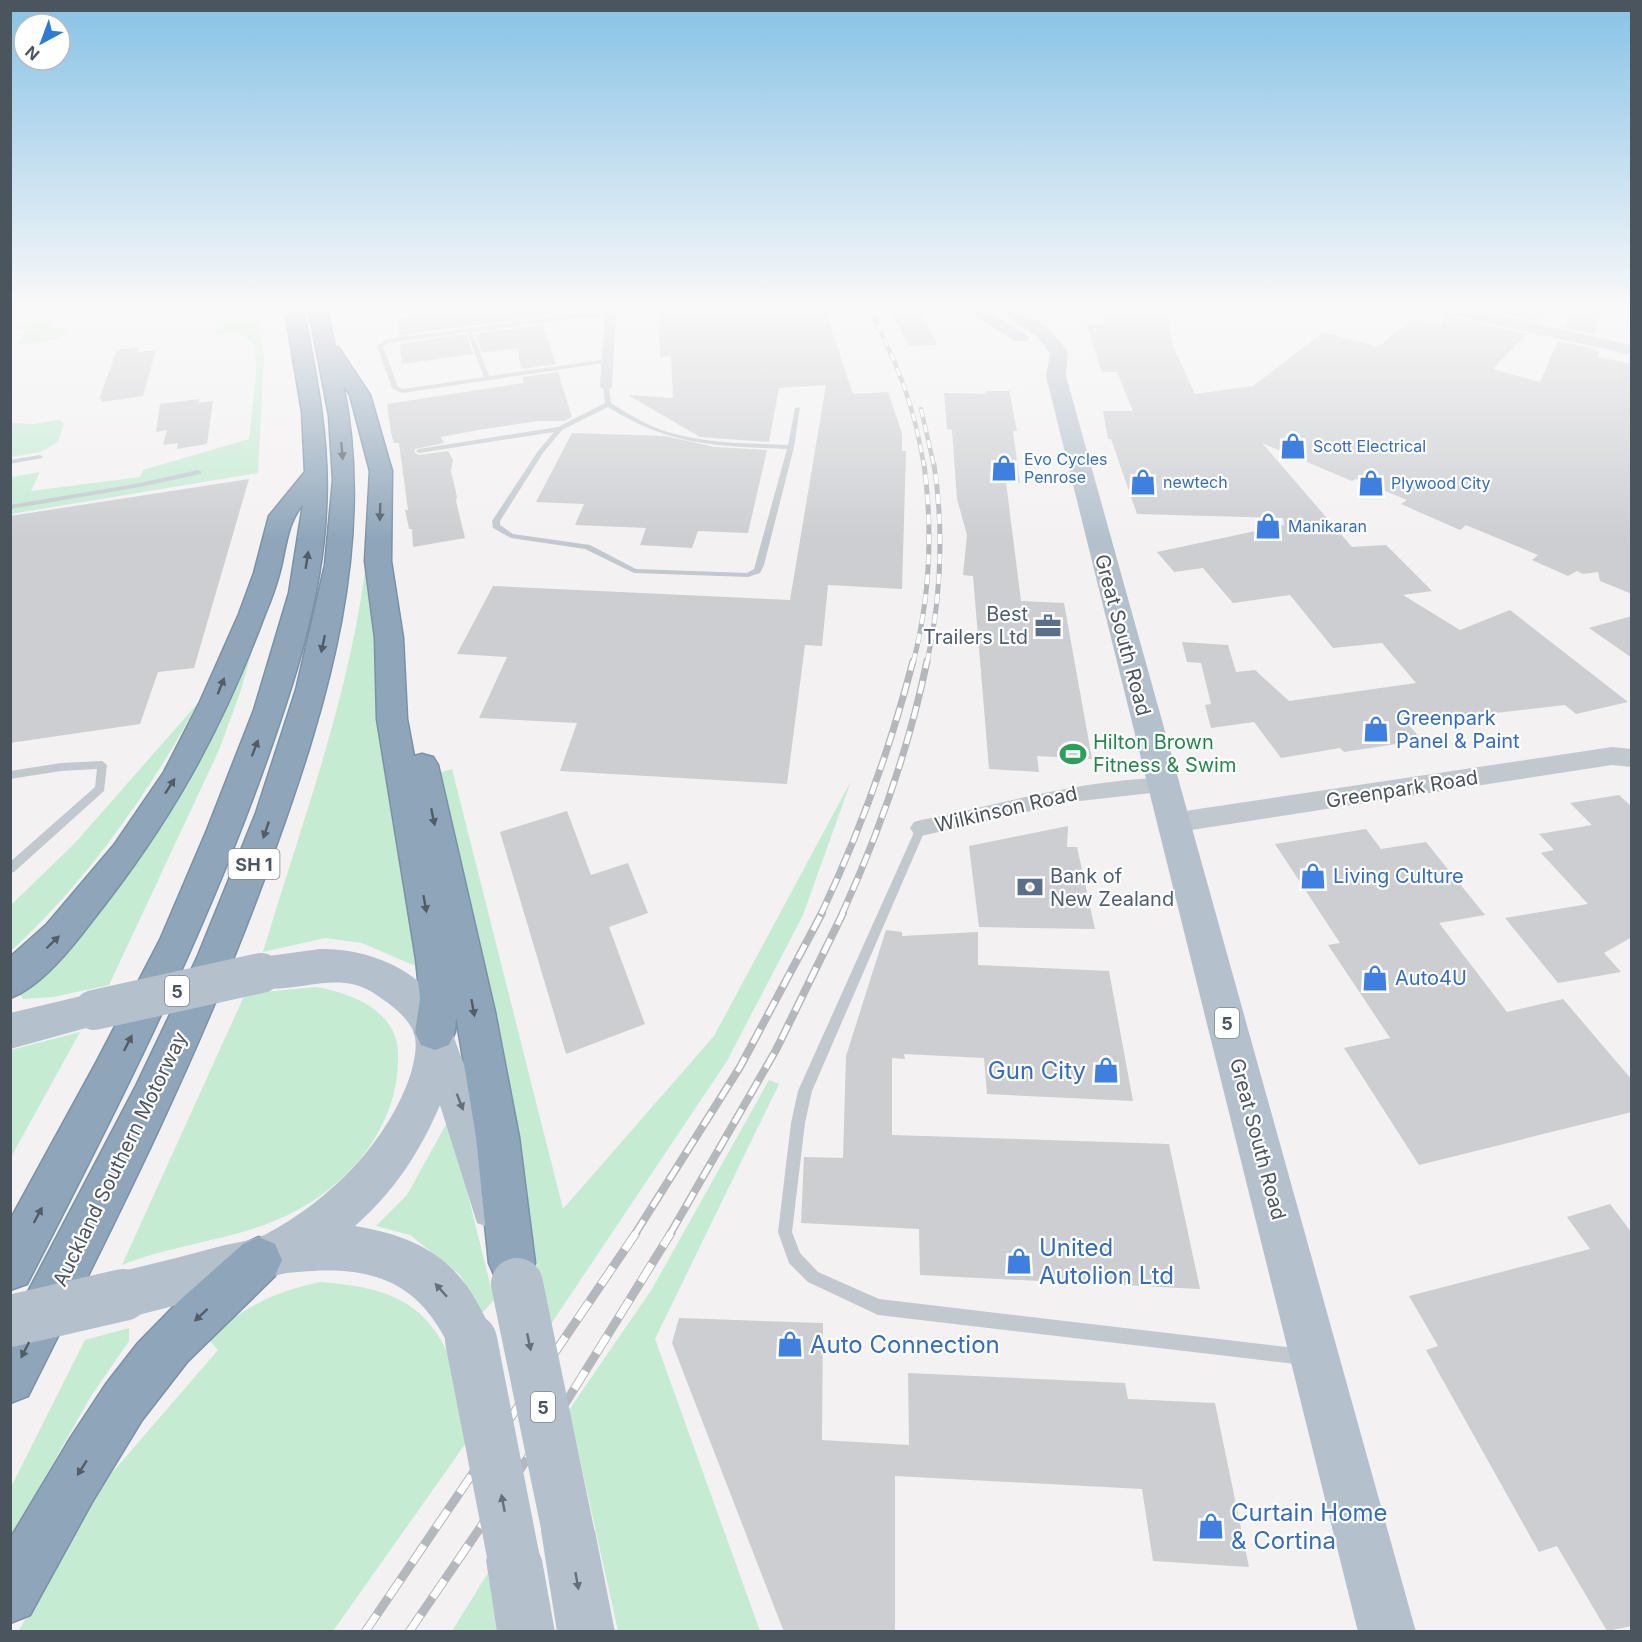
<svg xmlns="http://www.w3.org/2000/svg" width="1642" height="1642" font-family="Inter,sans-serif">
  <style>
    .green { fill: #c5ebd3 }
    .building { fill: #ccced2 }
    .lines { fill: none; stroke-linecap: round; stroke-linejoin: round }
    .motorway-casing { stroke: #7a91a6; stroke-width: 3 }
    .service { fill: #c1c9ce; fill-rule: evenodd }
    .minor { fill: #c1c9ce; fill-rule: evenodd }
    .tertiary { fill: #c1c9ce; fill-rule: evenodd }
    .secondary { fill: #c1cad2; fill-rule: evenodd }
    .primary { fill: #b4c1cd; fill-rule: evenodd }
    .motorway { fill: #8fa6ba; fill-rule: evenodd }
    .rail-far4-casing { stroke: #b4b7bb; stroke-width: 4.5 }
    .rail-far3-casing { stroke: #b4b7bb; stroke-width: 5 }
    .rail-far2-casing { stroke: #b4b7bb; stroke-width: 7 }
    .rail-far1-casing { stroke: #b4b7bb; stroke-width: 8 }
    .rail-casing { stroke: #b4b7bb; stroke-width: 9 }
    .rail-far4 { stroke: #fff; stroke-width: 3; stroke-dasharray: 8; stroke-linecap: butt }
    .rail-far3 { stroke: #fff; stroke-width: 4; stroke-dasharray: 10; stroke-linecap: butt }
    .rail-far2 { stroke: #fff; stroke-width: 4.5; stroke-dasharray: 13; stroke-linecap: butt }
    .rail-far1 { stroke: #fff; stroke-width: 5; stroke-dasharray: 16; stroke-linecap: butt }
    .rail { stroke: #fff; stroke-width: 7; stroke-dasharray: 21; stroke-linecap: butt }
    .primary-bridge-far1 { stroke: #b4c1cd; stroke-width: 40 }
    .primary-bridge { stroke: #b4c1cd; stroke-width: 52 }
    .oneway { fill: #525d66 }
    .oneway2 { fill: #657079 }
    .labels { text-anchor: middle; dominant-baseline: central; stroke-width: 4.5; stroke-linejoin: round; paint-order: stroke }
    .far-shop-label { font-size: 16px; fill: #366cbe; stroke: #fff; text-anchor: start }
    .shield { fill: #fff; stroke: #81888e; stroke-width: 1.5 }
    .shield-label { font-size: 18px; font-weight: bold; fill: #4b555d }
    .service-label { font-size: 20px; fill: #4e5e75; stroke: #fff; text-anchor: end }
    .street-label { font-size: 20px; fill: #4b555d; stroke: #fff }
    .shop-label { font-size: 20px; fill: #366cbe; stroke: #fff; text-anchor: start }
    .leisure-label { font-size: 20px; fill: #27864d; stroke: #fff; text-anchor: start }
    .near-shop-label { font-size: 24px; fill: #366cbe; stroke: #fff; text-anchor: start }
  </style>
  <rect width="100%" height="100%" fill="#f3f1f2"/>
  <!-- green -->
  <g class="green">
    <polygon points="220,310 257,310 264,358 258,473 11,514 11,477 40,472 31,491 140,477 143,470 249,439 256,374 255,345 238,332 215,335"/>
    <polygon points="53,316 49,326 69,328 69,332 59,338 26,326 60,339 18,345 25,329 11,330 11,326"/>
    <polygon points="59,420 64,423 58,442 41,452 11,457 11,423 33,424"/>
    <path d="M368,545l49,406 -1,13 -3,1 -51,-22 -37,-5 -62,14c40,-134 91,-266 105,-407z"/>
    <polygon points="259,625 241,690 219,750 109,985 53,997 23,999 19,993 55,957"/>
    <path d="M198,703c-50,91 -111,178 -187,248v-46l64,-62z"/>
    <polygon points="452,769 563,1209 714,1036 851,781 803,915 727,1061 549,1327 435,774"/>
    <path d="M316,987c35,6 80,23 82,65 3,75 -52,139 -119,167 -48,21 -108,26 -157,46l123,-271z"/>
    <polygon points="80,1032 11,1157 11,1050"/>
    <polygon points="769,1080 779,1084 655,1339 760,1631 618,1631 569,1410 652,1289"/>
    <polygon points="449,1119 494,1300 482,1313 460,1275 410,1235 376,1226 407,1195"/>
    <path d="M320,1282c62,5 106,16 131,79 9,24 10,56 15,82l-133,188 -315,1 65,-117 28,-41 107,-124 -10,-11c33,-31 68,-48 112,-57z"/>
    <polygon points="129,1328 129,1341 91,1396 11,1537 11,1487 85,1340"/>
    <polygon points="488,1573 497,1631 452,1631"/>
  </g>
  <!-- building -->
  <g class="building">
    <polygon points="466,310 538,310 540,317 399,335 398,319"/>
    <polygon points="687,310 825,310 853,394 888,392 902,433 902,451 906,451 902,589 828,585 822,646 805,645 787,784 560,771 577,723 479,718 507,657 457,654 493,586 790,600 826,385 779,388 769,442 700,437 628,395 673,398 671,356 660,357 659,314"/>
    <polygon points="1104,310 1167,310 1173,346 1195,394 1253,386 1324,332 1378,347 1413,319 1442,326 1444,312 1452,317 1527,334 1493,369 1540,382 1558,341 1590,348 1599,352 1598,357 1632,364 1632,594 1600,581 1598,572 1583,574 1577,571 1568,576 1532,560 1538,555 1466,525 1460,530 1401,504 1407,500 1356,479 1352,481 1262,443 1352,547 1386,545 1432,591 1403,595 1460,630 1510,610 1628,702 1576,714 1565,705 1407,723 1422,740 1344,752 1340,748 1281,758 1254,722 1211,728 1205,705 1211,704 1201,663 1187,662 1182,642 1228,645 1236,672 1255,670 1289,701 1416,683 1382,643 1333,648 1290,595 1233,603 1203,568 1174,572 1157,552 1284,525 1283,518 1137,514 1111,439 1108,439 1103,411 1133,411 1117,372 1102,372 1086,325 1105,325"/>
    <polygon points="1487,310 1550,310 1538,322"/>
    <polygon points="1572,310 1600,314 1594,334 1564,328"/>
    <polygon points="919,311 938,345 909,346 892,313"/>
    <polygon points="543,325 556,364 521,369 518,348 482,353 475,334"/>
    <polygon points="466,334 473,354 402,364 400,344"/>
    <polygon points="139,347 137,352 156,350 143,396 101,402 102,398 99,399 117,350"/>
    <polygon points="558,372 572,417 564,421 539,421 478,430 441,437 444,443 415,449 414,452 419,455 448,451 453,460 451,471 457,497 456,501 465,538 413,547 412,529 409,529 405,510 408,510 399,443 394,443 391,433 387,404 523,383 523,377"/>
    <polygon points="986,391 1009,391 1017,431 1013,431 1020,483 1006,482 1021,601 1064,603 1092,759 1037,756 1039,772 989,769 973,576 963,575 967,535 957,499 952,430 947,429 944,393 987,394"/>
    <polygon points="200,399 198,403 213,401 207,444 177,449 178,443 163,445 167,430 156,432 160,404"/>
    <polygon points="572,433 665,436 715,447 767,450 748,533 698,531 692,548 640,545 646,528 575,525 584,504 536,502"/>
    <polygon points="249,479 194,668 158,672 140,724 10,743 10,516"/>
    <polygon points="1632,616 1632,658 1589,628"/>
    <polygon points="1619,795 1632,807 1632,937 1604,953 1621,972 1558,983 1505,918 1588,904 1541,853 1554,850 1539,834 1592,825 1570,803"/>
    <polygon points="567,811 591,875 628,863 648,913 609,927 645,1024 566,1054 500,832"/>
    <polygon points="1068,826 1067,847 1077,847 1095,929 979,927 969,846"/>
    <polygon points="1366,829 1381,849 1426,842 1485,915 1439,923 1507,1012 1563,999 1632,1080 1632,1112 1419,1165 1344,1048 1390,1038 1328,945 1340,943 1275,844"/>
    <polygon points="886,930 902,932 902,936 978,932 978,965 1109,971 1133,1101 987,1094 984,1058 904,1054 905,1059 892,1058 892,1135 1169,1144 1200,1289 920,1275 919,1229 801,1223 804,1157 843,1158 846,1056"/>
    <polygon points="1610,1204 1632,1233 1632,1626 1607,1631 1557,1546 1539,1552 1426,1350 1438,1346 1409,1296 1590,1249 1567,1217"/>
    <polygon points="679,1318 823,1323 822,1440 909,1445 908,1373 1125,1383 1128,1399 1215,1403 1249,1567 1153,1561 1142,1489 895,1476 895,1632 784,1632 672,1343"/>
  </g>
  <g class="lines">
    <!-- motorway casing -->
    <g class="motorway-casing">
      <g id="motorway">
        <path d="M285,310h18c14,67 27,133 23,201 -4,90 -34,178 -64,262 -64,177 -149,344 -235,511l-17,6v-70l86,-157 64,-123 47,-110 47,-120 35,-117 14,-89c-16,19 -17,43 -23,67 -4,15 -9,29 -15,43 -44,118 -95,209 -173,307 -19,25 -51,66 -82,77v-41l37,-33 67,-79 50,-73 35,-68 40,-90 15,-41 15,-57 36,-44 -3,-60z"/>
        <path d="M309,310h18l8,37 4,1 31,47 22,76 -1,90 12,77 4,81 7,37 8,-2 11,3 5,8 57,247 24,125 16,126 -7,16 -16,7 -16,-7 -7,-16 -13,-126 -20,-121 -1,16 -6,13 -14,5 -14,-5 -6,-13 5,-33 -4,-40 -39,-240 -2,-81 -10,-77 5,-90 -20,-76 -7,-11c33,158 -15,318 -68,465 -67,189 -157,368 -247,547l-18,7v-77l126,-240 61,-128 59,-145 40,-123 29,-125 8,-85 -4,-64z"/>
        <polygon points="259,1237 275,1244 282,1260 275,1276 187,1362 142,1420 92,1502 30,1615 10,1623 10,1539 71,1437 106,1384 138,1343 181,1299 243,1244"/>
      </g>
    </g>
    <!-- service -->
    <g class="service">
      <polygon points="364,310 379,310 376,312"/>
      <path d="M650,310h35l-114,9 -99,13 17,44 119,-17 2,1v2l-208,31 -10,-5 -15,-42 10,-7 184,-24zM467,332l17,45 -81,12 -5,-2 -15,-41 6,-3z"/>
      <path d="M606,385l3,2 2,16c14,9 29,18 45,25 42,16 88,15 132,17l7,-37 5,-1 -6,40 -30,118 -4,8 -12,4 -114,-4 -49,-24 -74,-11 -18,-10 -1,-7 46,-70 16,-19 -135,21 -3,-2 3,-2 139,-22 47,-24 -2,-16zM608,407c62,39 108,39 179,42l-33,120 -7,4 -111,-4 -46,-24 -77,-11 -13,-9v-4l43,-68 19,-23z"/>
      <polygon points="40,455 43,457 42,458 10,464 10,460"/>
      <polygon points="198,470 202,472 201,474 135,488 10,509 10,505 135,484"/>
      <polygon points="102,761 107,765 104,791 14,872 10,873 10,862 95,787 97,769 61,771 10,779 10,771 61,763"/>
      <polygon points="921,824 925,825 926,828 812,1091 805,1123 792,1232 800,1253 818,1272 879,1299 1303,1349 1309,1351 1311,1357 1309,1363 1303,1365 878,1315 808,1282 789,1263 778,1232 791,1123 798,1091 916,828 917,825"/>
    </g>
    <!-- minor -->
    <g class="minor">
      <polygon points="605,310 616,310 612,387 606,391 600,387"/>
      <path d="M1162,778l7,3 3,5 -3,5 -98,11 -150,34 -7,-2 -4,-6 4,-6 7,-2c81,-16 158,-40 241,-42z"/>
    </g>
    <!-- tertiary -->
    <polygon class="tertiary" points="1612,747 1632,749 1632,767 1612,765 1172,833 1163,830 1159,823 1163,816 1172,813"/>
    <!-- secondary -->
    <polygon class="secondary" points="1444,310 1475,310 1632,345 1632,355 1452,315"/>
    <!-- primary -->
    <g class="primary">
      <polygon points="966,310 987,310 1030,337 1027,341 1015,341"/>
      <path d="M998,310c32,0 52,16 70,42l-2,24 350,1256h-58l-312,-1256 4,-23 -13,-16z"/>
      <path d="M320,949c45,-1 99,19 122,60 10,18 14,37 22,55 20,47 36,95 51,143l-6,16 -16,6 -16,-6 -37,-118c-20,47 -46,87 -85,121 78,13 112,43 140,114l-7,17 -17,7 -17,-7c-34,-80 -85,-93 -167,-84 -14,2 -30,11 -44,14 -40,11 -80,22 -120,32l-17,-7 -7,-17 7,-17 17,-7c34,-8 68,-17 102,-26 14,-3 30,-5 43,-12 62,-33 121,-92 143,-160 3,-12 7,-27 3,-40 -6,-17 -28,-32 -42,-41 -40,-24 -84,7 -124,-7l-6,-12 6,-12 13,-4z"/>
      <polygon points="94,993 108,998 113,1010 108,1022 10,1049 10,1013"/>
      <polygon points="568,1504 587,1512 595,1531 615,1632 557,1632 541,1531 549,1512"/>
      <polygon points="514,1532 534,1540 542,1560 555,1632 497,1632 486,1560 494,1540"/>
    </g>
    <!-- motorway -->
    <use href="#motorway" class="motorway"/>
    <!-- rail-far4 casing -->
    <g class="rail-far4-casing">
      <g id="rail-far4">
        <path d="M870,310c28,55 44,95 54,156"/>
        <polyline points="921,409 934,466"/>
      </g>
    </g>
    <!-- rail-far3 casing -->
    <g class="rail-far3-casing">
      <g id="rail-far3">
        <path d="M913,663c17,-65 20,-132 11,-199"/>
        <path d="M927,663c14,-65 17,-133 7,-199"/>
      </g>
    </g>
    <!-- rail-far2 casing -->
    <g class="rail-far2-casing">
      <g id="rail-far2">
        <path d="M821,914c39,-82 69,-165 92,-253"/>
        <path d="M842,914c37,-81 67,-166 85,-253"/>
      </g>
    </g>
    <!-- rail-far1 casing -->
    <g class="rail-far1-casing">
      <g id="rail-far1">
        <polyline points="635,1234 740,1067 822,913"/>
        <polyline points="670,1234 776,1050 843,913"/>
      </g>
    </g>
    <!-- rail casing -->
    <g class="rail-casing">
      <g id="rail">
        <polyline points="365,1632 636,1233"/>
        <polyline points="409,1632 568,1399 671,1233"/>
      </g>
    </g>
    <!-- rail-far4 -->
    <use href="#rail-far4" class="rail-far4"/>
    <!-- rail-far3 -->
    <use href="#rail-far3" class="rail-far3"/>
    <!-- rail-far2 -->
    <use href="#rail-far2" class="rail-far2"/>
    <!-- rail-far1 -->
    <use href="#rail-far1" class="rail-far1"/>
    <!-- rail -->
    <use href="#rail" class="rail"/>
    <!-- primary-bridge-far1 -->
    <polyline class="primary-bridge-far1" points="94,1010 261,973"/>
    <!-- primary-bridge -->
    <g class="primary-bridge">
      <polyline points="517,1284 568,1531"/>
      <polyline points="10,1321 123,1295"/>
      <polyline points="471,1340 514,1560"/>
    </g>
  </g>
  <!-- one-way arrows -->
  <defs><path id="oneway-solid" d="M-6-.8H1V-3.2L6.5 0L1 3.2V.8H-6Z" transform="scale(1.5)"/></defs>
  <g class="oneway">
    <use href="#oneway-solid" transform="translate(342 451) rotate(85)"/>
    <use href="#oneway-solid" transform="translate(380 512) rotate(92)"/>
    <use href="#oneway-solid" transform="translate(307 560) rotate(-81)"/>
    <use href="#oneway-solid" transform="translate(323 644) rotate(102)"/>
    <use href="#oneway-solid" transform="translate(221 686) rotate(-68)"/>
    <use href="#oneway-solid" transform="translate(255 748) rotate(-69)"/>
    <use href="#oneway-solid" transform="translate(170 786) rotate(-57)"/>
    <use href="#oneway-solid" transform="translate(433 817) rotate(78)"/>
    <use href="#oneway-solid" transform="translate(266 830) rotate(109)"/>
    <use href="#oneway-solid" transform="translate(425 904) rotate(80)"/>
    <use href="#oneway-solid" transform="translate(53 942) rotate(-44)"/>
    <use href="#oneway-solid" transform="translate(473 1008) rotate(80)"/>
    <use href="#oneway-solid" transform="translate(128 1043) rotate(-63)"/>
    <use href="#oneway-solid" transform="translate(38 1215) rotate(-62)"/>
    <use href="#oneway-solid" transform="translate(201 1315) rotate(137)"/>
    <use href="#oneway-solid" transform="translate(25 1350) rotate(117)"/>
    <use href="#oneway-solid" transform="translate(82 1468) rotate(122)"/>
  </g>
  <g class="oneway2">
    <use href="#oneway-solid" transform="translate(460 1102) rotate(69)"/>
    <use href="#oneway-solid" transform="translate(441 1290) rotate(-132)"/>
    <use href="#oneway-solid" transform="translate(529 1342) rotate(78)"/>
    <use href="#oneway-solid" transform="translate(503 1503) rotate(-101)"/>
    <use href="#oneway-solid" transform="translate(577 1581) rotate(80)"/>
  </g>
  <!-- sky -->
  <linearGradient id="sky" x2="0" y2="1"><stop stop-color="#87c2e6"/><stop offset="0.57" stop-color="#faf9f9"/><stop offset="1" stop-color="#faf9f9" stop-opacity="0"/></linearGradient>
  <rect width="1642" height="540" fill="url(#sky)"/>
  <!-- icons -->
  <defs>
    <g id="shop-bare" transform="scale(2.07)"><path d="M-5-2.5h2.3a2.7 3.5 0 0 1 5.4 0H5L5.5 6h-11ZM-1.5-2.5h3a1.5 2.3 0 0 0-3 0Z" fill="#3f7fe0" stroke="#fff" stroke-width="2.5" paint-order="stroke"/></g>
    <g id="office-bare" transform="scale(2.07)"><path d="M-6-3h4V-5.5h4V-3h4V5H-6ZM-1-4.5V-3h2v-1.5ZM-6 0V1H6V0Z" fill="#5c6f8a" stroke="#fff" stroke-width="2.5" paint-order="stroke"/></g>
    <g id="stadium-bare" transform="scale(2.07)"><path d="M0-5a6.5 5 0 1 0 0 10a6.5 5 0 1 0 0-10ZM-3.5-1.8h7v3.6h-7Z" fill="#2e9e5b" stroke="#fff" stroke-width="2.5" paint-order="stroke"/></g>
    <g id="bank-bare" transform="scale(2.07)"><path d="M-6-4H6V4H-6ZM0-2.3a2.3 2.3 0 1 0 0 4.6a2.3 2.3 0 1 0 0-4.6Z" fill="#5c6f8a" stroke="#fff" stroke-width="2.5" paint-order="stroke"/></g>
  </defs>
  <g fill-rule="evenodd">
    <use href="#shop-bare" x="1293" y="446"/>
    <use href="#shop-bare" x="1004" y="468"/>
    <use href="#shop-bare" x="1143" y="482"/>
    <use href="#shop-bare" x="1371" y="483"/>
    <use href="#shop-bare" x="1268" y="526"/>
    <use href="#office-bare" x="1048" y="626"/>
    <use href="#shop-bare" x="1376" y="729"/>
    <use href="#stadium-bare" x="1073" y="754"/>
    <use href="#shop-bare" x="1313" y="876"/>
    <use href="#bank-bare" x="1030" y="887"/>
    <use href="#shop-bare" x="1375" y="978"/>
    <use href="#shop-bare" x="1106" y="1070"/>
    <use href="#shop-bare" x="1019" y="1261"/>
    <use href="#shop-bare" x="790" y="1344"/>
    <use href="#shop-bare" x="1211" y="1526"/>
  </g>
  <g class="labels">
    <!-- far-shop labels -->
    <g class="far-shop-label">
      <text x="1313" y="446">Scott Electrical</text>
      <text x="1024" y="459">Evo Cycles<tspan x="1024" dy="18">Penrose</tspan></text>
      <text x="1163" y="482">newtech</text>
      <text x="1391" y="483">Plywood City</text>
      <text x="1288" y="526">Manikaran</text>
    </g>
    <!-- shield labels -->
    <g class="shield">
      <rect x="228.5" y="849" width="51" height="30" rx="4.5"/>
      <rect x="165" y="976" width="24" height="30" rx="4.5"/>
      <rect x="1215" y="1008" width="24" height="30" rx="4.5"/>
      <rect x="531" y="1392" width="24" height="30" rx="4.5"/>
    </g>
    <g class="shield-label">
      <text x="254" y="864">SH 1</text>
      <text x="177" y="991">5</text>
      <text x="1227" y="1023">5</text>
      <text x="543" y="1407">5</text>
    </g>
    <!-- service labels -->
    <g class="service-label">
      <text x="1028" y="614">Best<tspan x="1028" dy="23">Trailers Ltd</tspan></text>
      <text x="1050" y="876" text-anchor="start">Bank of<tspan x="1050" dy="23">New Zealand</tspan></text>
    </g>
    <!-- street labels -->
    <g class="street-label">
      <text transform="translate(1123 635) rotate(75)">Great South Road</text>
      <text transform="translate(1402 789) rotate(-9)">Greenpark Road</text>
      <text transform="translate(1006 809) rotate(-13)">Wilkinson Road</text>
      <text transform="translate(1258 1139) rotate(75)">Great South Road</text>
      <text transform="translate(120 1159) rotate(-64)">Auckland Southern Motorway</text>
    </g>
    <!-- shop labels -->
    <g class="shop-label">
      <text x="1396" y="718">Greenpark<tspan x="1396" dy="23">Panel &amp; Paint</tspan></text>
      <text x="1333" y="876">Living Culture</text>
      <text x="1395" y="978">Auto4U</text>
    </g>
    <!-- leisure labels -->
    <g class="leisure-label">
      <text x="1093" y="742">Hilton Brown<tspan x="1093" dy="23">Fitness &amp; Swim</tspan></text>
    </g>
    <!-- near-shop labels -->
    <g class="near-shop-label">
      <text x="1086" y="1070" text-anchor="end">Gun City</text>
      <text x="1039" y="1247">United<tspan x="1039" dy="28">Autolion Ltd</tspan></text>
      <text x="810" y="1344">Auto Connection</text>
      <text x="1231" y="1512">Curtain Home<tspan x="1231" dy="28">&amp; Cortina</tspan></text>
    </g>
  </g>
  <!-- border -->
  <rect width="1642" height="1642" fill="none" stroke="#4b555d" stroke-width="24"/>
  <!-- north arrow -->
  <g transform="translate(42 42) rotate(221)"><circle r="28" fill="#ffffff" stroke="#b7bbbe" stroke-width="1.5"/>
  <path d="M0-4.5L10 22L0 15L-10 22Z" fill="#2d7cd2"/>
  <text y="-9" font-size="16" font-weight="bold" text-anchor="middle" fill="#4b555d">N</text>
  </g>
</svg>
